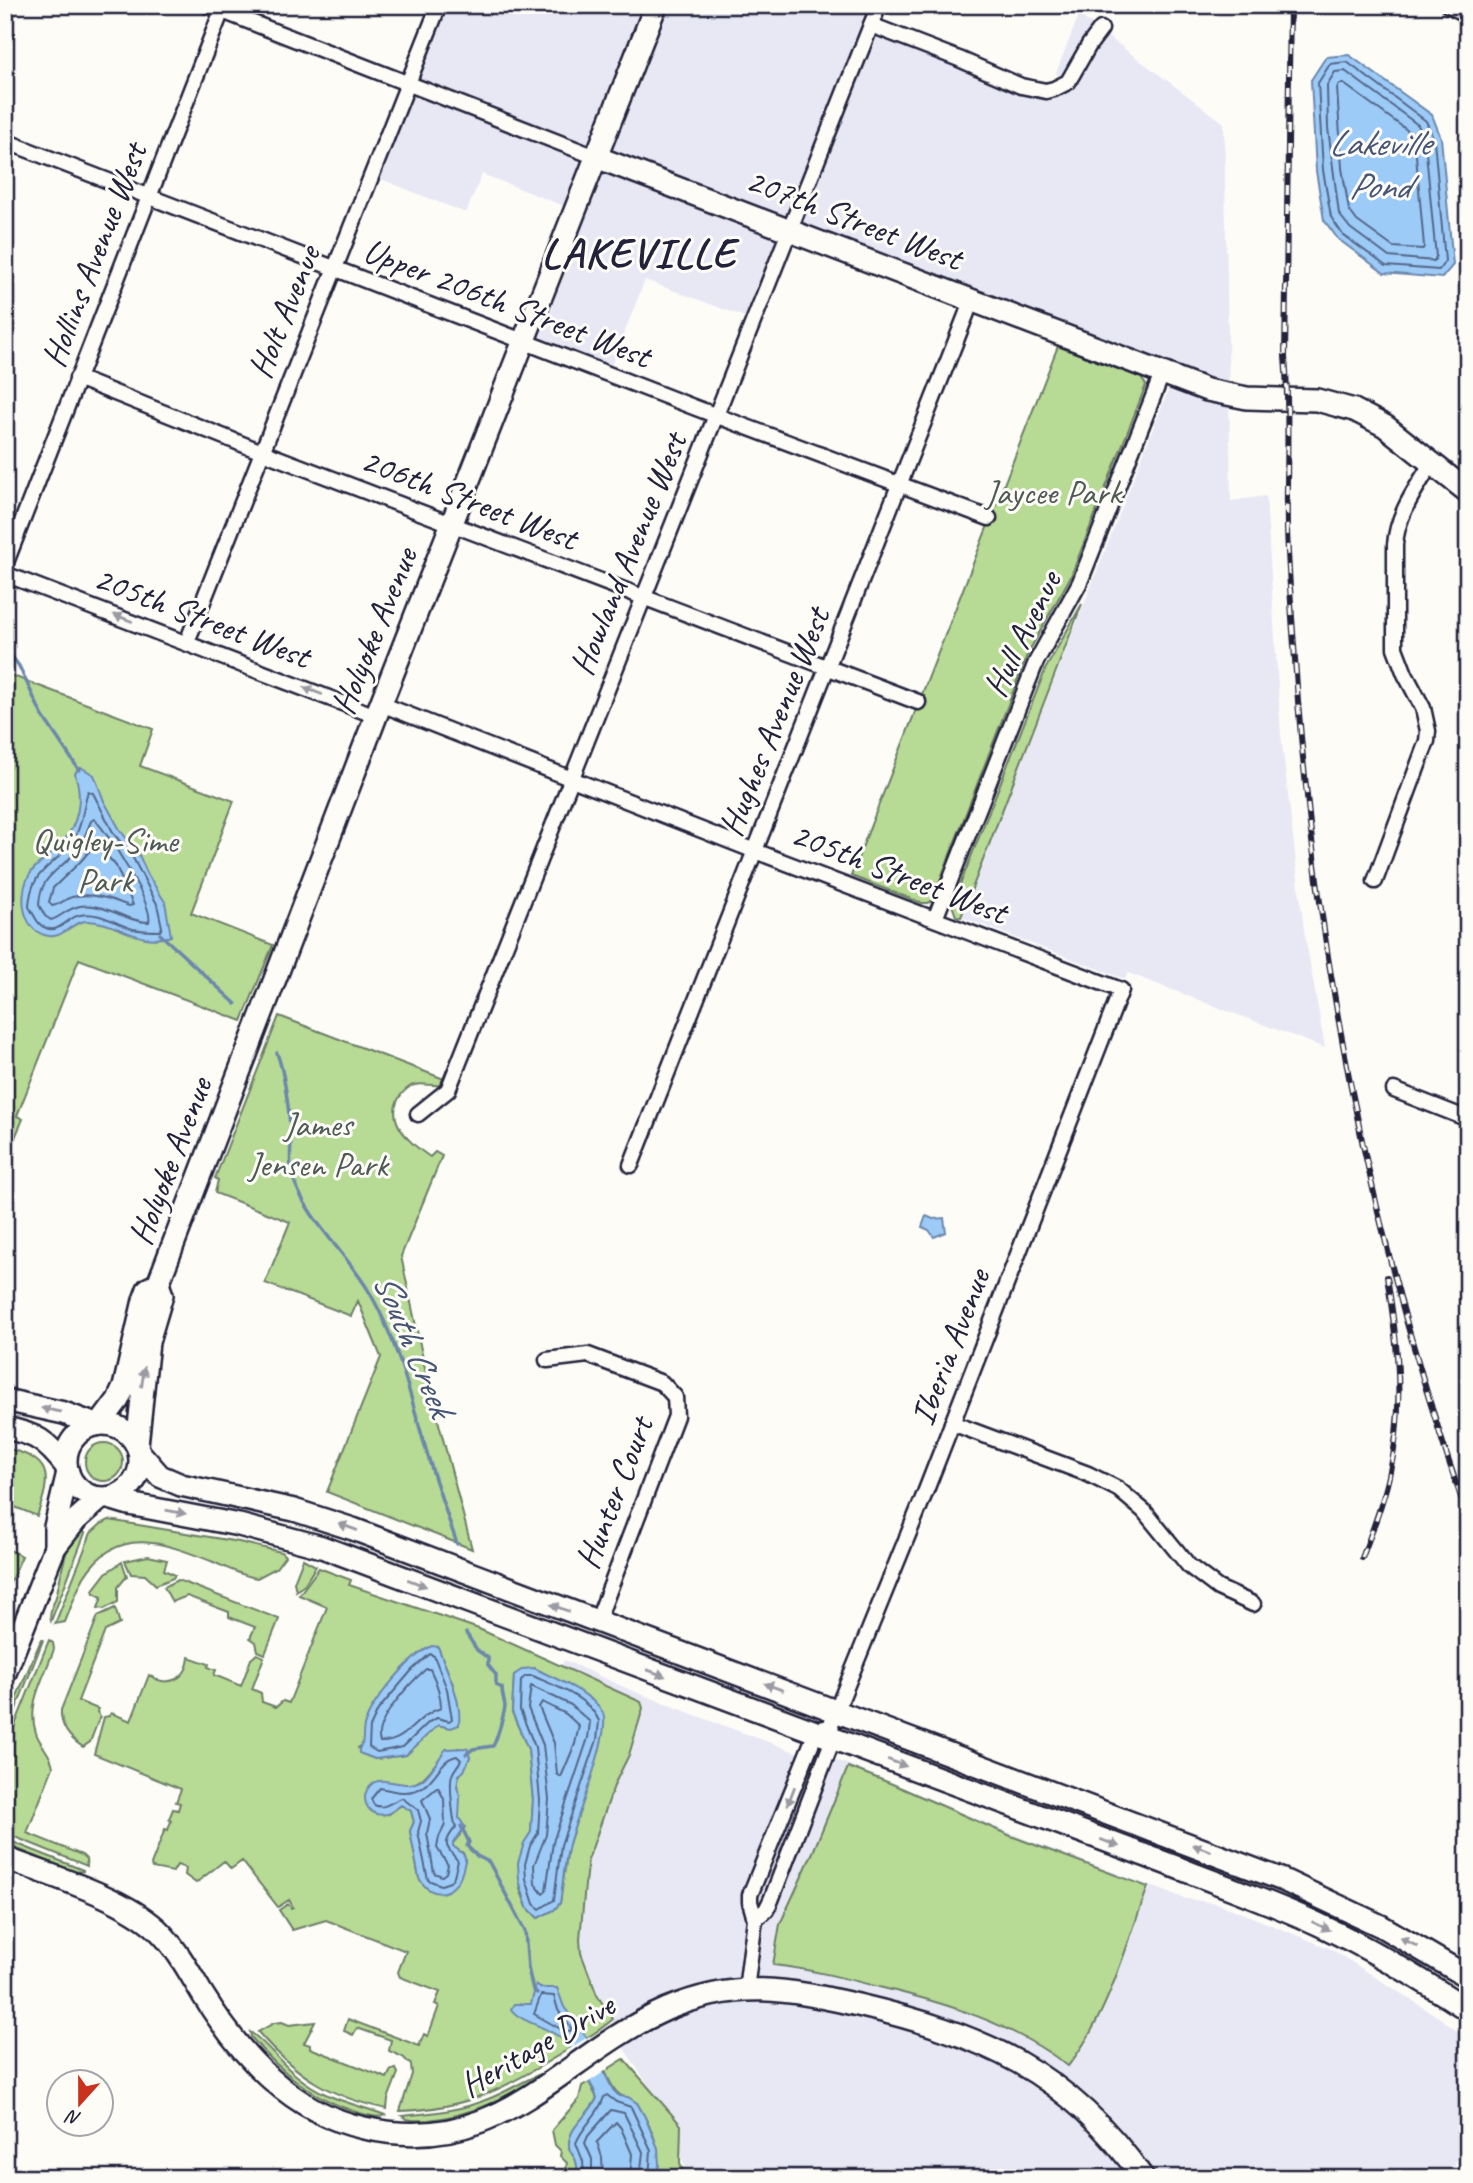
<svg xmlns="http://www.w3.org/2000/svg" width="1473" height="2183" font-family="Caveat,sans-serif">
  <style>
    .built { fill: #e7e8f4 }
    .green { fill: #b7da94; stroke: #6c7e68; stroke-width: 2; fill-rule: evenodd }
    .water { fill: #9dcbf8; stroke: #6c87ac; stroke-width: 2 }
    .pier { fill: #fdfcf7 }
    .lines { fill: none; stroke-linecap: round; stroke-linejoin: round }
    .shore { stroke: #536687; stroke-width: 2 }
    .stream { stroke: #6c87ac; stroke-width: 3.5 }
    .street-casing { stroke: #22223b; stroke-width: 19 }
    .secondary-casing { stroke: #22223b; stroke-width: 26 }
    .street { stroke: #fdfcf7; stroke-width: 14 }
    .secondary { stroke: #fdfcf7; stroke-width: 21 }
    .rail-casing { stroke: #22223b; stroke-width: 6 }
    .rail { stroke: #fdfcf7; stroke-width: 3.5; stroke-dasharray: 10; stroke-linecap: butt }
    .oneway { fill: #9a9aa2 }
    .labels { text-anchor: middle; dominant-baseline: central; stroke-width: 6; stroke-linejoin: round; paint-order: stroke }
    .street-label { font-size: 35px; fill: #22223b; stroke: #fdfcf7 }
    .park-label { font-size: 35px; fill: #4f5956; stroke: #fdfcf7 }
    .water-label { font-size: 37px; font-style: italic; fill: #475574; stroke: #fdfcf7 }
    .district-label { font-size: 42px; font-weight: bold; letter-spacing: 2px; fill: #22223b; stroke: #fdfcf7 }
  </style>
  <rect width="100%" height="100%" fill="#fdfcf7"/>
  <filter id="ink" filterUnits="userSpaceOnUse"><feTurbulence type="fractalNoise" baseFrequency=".0143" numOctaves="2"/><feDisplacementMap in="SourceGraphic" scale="14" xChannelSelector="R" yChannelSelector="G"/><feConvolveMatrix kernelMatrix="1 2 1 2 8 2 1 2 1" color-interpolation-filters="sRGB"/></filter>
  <g filter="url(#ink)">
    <!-- built -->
    <g class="built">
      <polygon points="439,5 879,5 871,25 1021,86 1066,83 1056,73 1079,15 1224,123 1231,501 1266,496 1281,735 1304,930 1325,1048 1128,973 1125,979 961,917 1173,378 789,230 753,320 645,280 608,374 523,341 574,210 482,174 466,213 371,175"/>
      <polygon points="564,1660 633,1691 703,1718 798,1753 842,1762 1027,1840 1186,1899 1217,1903 1331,1949 1443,2020 1468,2040 1468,2131 1450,2178 687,2178 674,2124 617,2038 613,2019 580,1962 582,1863 557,1677"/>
    </g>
    <!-- green -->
    <g class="green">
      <polygon points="1058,346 1141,378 1146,385 1071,576 1028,653 932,901 928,903 922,903 851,876"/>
      <polygon points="1082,604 961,917 956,916 952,905 1046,668"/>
      <polygon points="5,673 153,729 140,766 234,801 191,913 273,945 242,1021 79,959 17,1116 23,1119 5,1161"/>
      <path d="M279,1016l165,63 -5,6c-9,1 -19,-3 -28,1 -5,3 -9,7 -12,12 -14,24 13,47 31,59l5,-5 7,4 -41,100 27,126 44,167 -145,-57 54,-135 -23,-56 -7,15 -86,-33 25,-61 -75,-29 3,-13 -3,-2z"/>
      <circle cx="104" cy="1462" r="19"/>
      <path d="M5,1448c47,11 47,27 32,68l-32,-13z"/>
      <path d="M109,1520l130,22 42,10 4,4 -9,12 -19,10c-16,-2 -32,-11 -46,-17 -46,-18 -94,-37 -127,16 -8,14 -13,31 -19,45l-10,2 36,-91 10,-9z"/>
      <path d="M79,1527l6,6 -34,88c-3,-10 4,-18 6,-28 5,-23 8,-47 22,-66z"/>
      <polygon points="5,1548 22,1556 5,1594"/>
      <polygon points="148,1556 167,1560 164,1570 175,1575 173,1578 156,1585 145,1575 131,1574 125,1561"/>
      <polygon points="303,1559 316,1566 304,1585 296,1591 294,1582"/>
      <polygon points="122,1562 127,1576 118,1587 118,1602 104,1609 98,1608 102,1597 94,1593 93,1590 106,1573"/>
      <path d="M319,1568l32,12 -2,5 130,44 162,73 2,6 -14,47 -14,28 -27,77 -2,14 -6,65 1,14 16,42 16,24c-14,13 -32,22 -49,33 -55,34 -95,57 -164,59l12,-37 -1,-9 -8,-8 -14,-6 2,-11 -34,-12 -4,7 -9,-4 4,-12 71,27 5,-12 4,2 11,-30 -4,-2 5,-12 -40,-15 -2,-5 8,-21 -80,-31 -34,10 -13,-20 9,-6 3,4 2,-1 -4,-7 -11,7 -36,-46 -11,8 -7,-8 -28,22 -11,-8 1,-7 -9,-3 -4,7 -21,-4 -1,-3 14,-36 3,1 3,-9 -2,-2 4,-10 5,1 2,-7 -4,-1 5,-13 -87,-35 10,-37 5,-1 2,-3 20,8 18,-46c18,13 38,5 40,-18l20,7 -1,3 8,3 -2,5 27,11 10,-27 6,-5 7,3 -12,32 9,4 1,9 14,5 7,-6 6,2 38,-96 -28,-12zM438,1647l16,40 -7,40 -9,-2 -32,30 -31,4 -13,-5 -4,-6 4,-3 11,-39zM534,1668l57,31 -8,100 -15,48 -8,56 -6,7 -16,8 -11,-11 -7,-18 11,-57 2,-32 -5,-51 -16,-37 2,-37zM459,1748l11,9 -13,23 3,55 -7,8v4l10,6 2,8 -24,31 -13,-3 -9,-11 -9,-47 4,-9 -3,-11 -10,-6 -12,9 -10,-33c10,2 20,5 29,4 25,-4 25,-32 51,-37z"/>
      <polygon points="178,1580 279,1619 265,1654 258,1651 256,1642 250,1638 255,1627 229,1617 229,1612 187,1596 172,1602 164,1587"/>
      <path d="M115,1608l5,16 -15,7 -27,70 20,8 -1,3 3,4 -10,26 -7,5c-14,-9 -23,-20 -22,-37l37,-94z"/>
      <polygon points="41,1640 43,1640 5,1737 5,1724"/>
      <path d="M49,1640l4,3 1,6c-9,27 -28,55 -18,84 4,12 16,22 17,34l-26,66 55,22 4,4 1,7 -82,-33v-83z"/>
      <path d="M848,1767l42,16 121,53 137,51c-22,58 -40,130 -80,179 -56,-43 -122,-63 -189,-79 -35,-9 -70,-18 -106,-22l7,-41 33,-72z"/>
      <polygon points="5,1839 83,1870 83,1871 75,1872 5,1844"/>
      <path d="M282,2022l7,3 26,-3 -11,21 6,2v3l77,30 4,-8 5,-1 2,4 -10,26 -1,10c-57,-12 -91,-33 -129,-77l16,-9z"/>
      <path d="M250,2032c15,9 31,32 47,44 31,25 54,26 88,39 -7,4 -17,0 -26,-2 -45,-14 -78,-40 -108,-76z"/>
      <path d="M624,2059l57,66 -1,39 7,14h-31c7,-30 -5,-50 -19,-75 -21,-8 -23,-11 -32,-32z"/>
      <path d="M543,2073c-36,24 -71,43 -115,47 -9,0 -19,2 -26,-4 30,-3 58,-5 86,-17 19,-7 36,-19 55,-26z"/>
      <path d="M589,2082l8,16c-7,17 -29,28 -28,48 0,6 5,9 7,15 2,5 1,12 1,17h-7l-5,-6 2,-9 -7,-7 1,-5 -6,-6 -3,-15 27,-31 3,-13z"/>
    </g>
    <!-- water -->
    <g class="water">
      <polygon points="1349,55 1432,115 1441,138 1453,265 1442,278 1384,273 1338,239 1324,220 1316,171 1311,80 1326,57"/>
      <path d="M78,768h4l12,7 10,26 16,29 18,23 10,22 17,27 6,34c-33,11 -54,-15 -84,-15 -15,0 -23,17 -38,15 -28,-4 -31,-43 -19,-62 7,-12 22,-19 31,-30 18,-19 22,-47 14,-70z"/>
      <polygon points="926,1216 933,1219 944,1218 946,1232 934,1237 929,1230 922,1227"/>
      <path d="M432,1646l6,1c9,25 24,51 21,78l-8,3 -13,-3 -32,30 -31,4 -16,-6c-1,-4 1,-6 3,-9 2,-6 0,-15 3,-21 7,-22 46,-68 67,-77z"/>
      <path d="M534,1668c23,12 53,22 68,43 12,17 -27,109 -33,133 -5,19 -6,40 -9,59l-6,7 -16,8 -11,-11 -8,-27 -1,-17 6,-20 7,-11 2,-32 -5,-51 -16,-37 2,-37 9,-6z"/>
      <path d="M467,1748l3,9 -6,14 -5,4 -2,12 3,9 -1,22 6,9 -12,16v3c4,4 11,6 12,12 1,2 -2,9 -2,11 -6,25 -30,34 -44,9l-9,-47 4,-9 -3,-11 -10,-6c-4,3 -9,7 -14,9 -20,5 -30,-19 -14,-31 11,-8 33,8 49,-3 10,-8 16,-21 24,-31z"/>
      <path d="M536,1985l4,3h17l7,19 23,31 26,52 6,6 9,1 9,6 8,14 13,31 1,17 -3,13h-79c0,-5 1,-12 -1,-17 -2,-6 -7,-9 -7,-15 -1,-20 21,-31 28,-48l-3,-8c-6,-11 -25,-45 -32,-51 -13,-12 -43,-17 -51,-30l3,-5h17z"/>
    </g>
    <!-- pier -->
    <polygon class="pier" points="590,2036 608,2069 586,2084 565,2051"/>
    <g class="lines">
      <!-- shore -->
      <g class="shore">
        <polygon points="1347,62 1426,121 1434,140 1445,261 1439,270 1386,266 1343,235 1331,217 1323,170 1318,83 1330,64"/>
        <polygon points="1345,71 1418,125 1425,142 1436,257 1434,261 1389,257 1350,228 1339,214 1328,128 1327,85 1335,72"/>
        <polygon points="1340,84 1344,84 1411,133 1415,144 1424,246 1423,249 1393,247 1357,221 1349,210 1342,168 1337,88"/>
        <path d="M88,791l5,2 21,41 18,22 25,48 5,23 -2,4c-8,0 -18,0 -27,-2 -18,-5 -33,-18 -53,-14 -12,2 -21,19 -34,13 -9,-3 -12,-14 -17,-21 2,-41 27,-39 45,-68 9,-15 9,-33 14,-48z"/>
        <path d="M94,819c14,13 60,87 55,103 -24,0 -44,-20 -69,-16 -12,2 -19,11 -29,14l-6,-4 -6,-11c1,-27 16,-32 33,-49 10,-10 14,-23 19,-35z"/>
        <path d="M96,843l20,23 17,39 -4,1c-18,-7 -37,-14 -57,-9 -7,2 -13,8 -20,9l-3,-4 4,-14 28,-27z"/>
        <polygon points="430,1654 434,1656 447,1689 452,1719 449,1721 437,1718 429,1722 403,1747 377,1752 369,1747 370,1727 378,1710 413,1669"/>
        <path d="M426,1669h4c6,12 11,25 11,39 -27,8 -33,35 -61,34 -8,-19 31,-60 46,-73z"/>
        <path d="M526,1676h7c22,10 56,21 66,45l-2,19 -36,105 -7,55 -14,9 -6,-5 -8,-25 -1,-15 5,-18 8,-13 2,-33 -5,-53 -15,-37 1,-30z"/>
        <polygon points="531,1686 571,1705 590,1722 588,1738 553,1842 546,1891 543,1894 535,1884 534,1865 546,1835 549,1799 543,1745 528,1708"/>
        <polygon points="542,1702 566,1714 579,1726 575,1744 561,1777 557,1774 554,1743 539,1707"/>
        <path d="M457,1756l4,4c-3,6 -7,9 -9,15 -3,8 1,45 4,52 -15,18 -10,19 2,34l-4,15 -4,6 -9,3 -13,-5 -10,-48 3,-11 -3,-11 -16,-12c-11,3 -16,12 -28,7l-3,-6 9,-11c7,1 15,4 22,4 33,2 34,-33 55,-36z"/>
        <polygon points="438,1787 444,1799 445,1825 439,1837 437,1848 448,1865 446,1873 442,1876 434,1873 427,1833 430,1819 422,1800"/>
        <polygon points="541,1995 554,1996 558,2010 571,2028 570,2032 566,2032 534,2014"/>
        <path d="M584,2178l-1,-17 -7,-18c7,-18 22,-27 28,-46l3,-2 9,7 15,5 20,43 -2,28"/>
        <polyline points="592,2178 592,2159 585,2143 588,2136 611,2110 624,2113 643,2152 640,2178"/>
        <polyline points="603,2178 602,2157 597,2142 616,2122 621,2128 632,2154 630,2178"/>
      </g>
      <!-- stream -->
      <g class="stream">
        <polyline points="5,647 19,666 42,715 79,770"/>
        <polyline points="160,934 236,1004"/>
        <path d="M277,1053c9,25 12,57 14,84 0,11 -2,26 1,37 13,45 55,79 78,119 29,51 41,106 57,160 9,31 20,61 30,91"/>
        <path d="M466,1754l7,-5 20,-3c3,-4 12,-35 12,-40 -1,-7 -3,-11 -3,-18l-6,-3v-10l-8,-10v-7l-11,-8 -11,-17"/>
        <polyline points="461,1826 469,1842 467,1846 477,1856 489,1862 525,1931 528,1968 533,1990 537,1993"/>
      </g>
      <!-- street casing -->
      <g class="street-casing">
        <g id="street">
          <polyline points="207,5 596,157"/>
          <polyline points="1448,5 1468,15"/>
          <polyline points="871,25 959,59 1021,86 1046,91 1054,89 1068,82 1089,45 1101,29"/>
          <polyline points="5,141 696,408 989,518"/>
          <polyline points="77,378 252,448 918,702"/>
          <polyline points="5,565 224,5"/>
          <polyline points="5,574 376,716"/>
          <polyline points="187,642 439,5"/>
          <polyline points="381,704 755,851 1121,990 923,1498 831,1724 833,1739 771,1900 766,1910 755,1919"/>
          <path d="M1375,881l52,-140 1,-10 -5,-23 -18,-34 -10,-26v-103c2,-31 21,-56 36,-81"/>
          <polyline points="935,919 1036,662 1080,582 1162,374"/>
          <polyline points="1394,1090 1468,1119"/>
          <polyline points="418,1114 448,1090 879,5"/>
          <polyline points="631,1165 972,300"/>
          <polyline points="547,1360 588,1355 662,1383 675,1397 676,1416 597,1622"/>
          <polyline points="952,1423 1088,1474 1118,1489 1144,1511 1189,1566 1218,1588 1253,1604"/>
          <polyline points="746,1990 755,1919 750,1902 750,1895 816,1732 824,1728"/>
        </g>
      </g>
      <!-- secondary casing -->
      <g class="secondary-casing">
        <g id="secondary">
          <polyline points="596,157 1207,390 1247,398 1317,400 1354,410 1385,426 1468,492"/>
          <polyline points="5,1400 64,1413 96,1425"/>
          <polyline points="100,1424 118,1400 124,1387 144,1300 148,1289 158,1284"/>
          <circle cx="103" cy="1461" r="37"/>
          <path d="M5,1428c32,6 41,13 61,38"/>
          <polyline points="137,1445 148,1342 162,1295 158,1284 376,716 656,5"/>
          <polyline points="139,1452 160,1476 181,1485 294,1510 353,1529 1283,1880 1381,1926 1468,1977"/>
          <path d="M109,1498l20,6 110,21 83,22 854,320c48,19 97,36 144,58 51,24 101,54 148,85"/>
          <polyline points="55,1547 55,1527 68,1472"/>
          <polyline points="5,1673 55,1547 76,1520 101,1498"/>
          <path d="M5,1858c46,18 116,38 152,71 20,19 32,43 46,66 38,61 88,117 161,133 138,31 194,-71 303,-119 71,-30 119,-20 191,-4 123,29 210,66 285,173"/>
        </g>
      </g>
      <!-- street -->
      <use href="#street" class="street"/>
      <!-- secondary -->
      <use href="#secondary" class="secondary"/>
      <!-- rail casing -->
      <g class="rail-casing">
        <g id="rail">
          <path d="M1290,5l-5,352c5,57 1,114 2,172 2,57 7,114 11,172 22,277 78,554 170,817"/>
          <path d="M1362,1558c10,-27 21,-54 27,-82 16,-68 9,-132 -2,-199"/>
        </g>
      </g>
      <!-- rail -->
      <use href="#rail" class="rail"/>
    </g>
    <!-- one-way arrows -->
    <defs><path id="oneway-solid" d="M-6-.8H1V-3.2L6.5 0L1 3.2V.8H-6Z" transform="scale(1.75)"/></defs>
    <g class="oneway">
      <use href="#oneway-solid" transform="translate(123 618) rotate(-159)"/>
      <use href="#oneway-solid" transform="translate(313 691) rotate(-159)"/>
      <use href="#oneway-solid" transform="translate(143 1377) rotate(-82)"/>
      <use href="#oneway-solid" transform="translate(51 1410) rotate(-168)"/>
      <use href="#oneway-solid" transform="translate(176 1512) rotate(10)"/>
      <use href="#oneway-solid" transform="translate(348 1527) rotate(-160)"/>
      <use href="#oneway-solid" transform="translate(417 1583) rotate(21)"/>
      <use href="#oneway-solid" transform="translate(560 1608) rotate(-159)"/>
      <use href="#oneway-solid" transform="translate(656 1673) rotate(20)"/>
      <use href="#oneway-solid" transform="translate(774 1687) rotate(-160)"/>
      <use href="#oneway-solid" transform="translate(897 1763) rotate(21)"/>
      <use href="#oneway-solid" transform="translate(791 1796) rotate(111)"/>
      <use href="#oneway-solid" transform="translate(1110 1843) rotate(21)"/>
      <use href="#oneway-solid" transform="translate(1202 1848) rotate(-159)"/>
      <use href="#oneway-solid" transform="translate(1321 1926) rotate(25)"/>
      <use href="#oneway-solid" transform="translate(1409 1942) rotate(-151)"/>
    </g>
  </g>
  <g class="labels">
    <!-- street labels -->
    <g class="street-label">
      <text transform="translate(854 219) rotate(21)">207th Street West</text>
      <text transform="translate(94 255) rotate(-69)">Hollins Avenue West</text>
      <text transform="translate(507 303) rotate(21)">Upper 206th Street West</text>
      <text transform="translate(284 312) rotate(-68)">Holt Avenue</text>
      <text transform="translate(469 499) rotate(21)">206th Street West</text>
      <text transform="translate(628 554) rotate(-68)">Howland Avenue West</text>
      <text transform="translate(202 617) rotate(21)">205th Street West</text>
      <text transform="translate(374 631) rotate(-68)">Holyoke Avenue</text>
      <text transform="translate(1022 634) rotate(-64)">Hull Avenue</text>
      <text transform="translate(774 722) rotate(-68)">Hughes Avenue West</text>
      <text transform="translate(899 873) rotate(21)">205th Street West</text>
      <text transform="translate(170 1161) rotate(-69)">Holyoke Avenue</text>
      <text transform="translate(950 1347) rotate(-69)">Iberia Avenue</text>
      <text transform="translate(614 1493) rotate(-69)">Hunter Court</text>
      <text transform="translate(537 2045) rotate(-30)">Heritage Drive</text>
    </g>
    <!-- park labels -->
    <g class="park-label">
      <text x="1053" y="492">Jaycee Park</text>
      <text x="105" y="840">Quigley-Sime<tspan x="105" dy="40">Park</tspan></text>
      <text x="318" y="1124">James<tspan x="318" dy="40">Jensen Park</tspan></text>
    </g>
    <!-- water labels -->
    <g class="water-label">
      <text x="1379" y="142">Lakeville<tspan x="1379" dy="43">Pond</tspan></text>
      <text transform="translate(414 1344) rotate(67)">South Creek</text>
    </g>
    <!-- district labels -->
    <g class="district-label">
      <text x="639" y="253">LAKEVILLE</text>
    </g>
  </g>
  <!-- margin -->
  <rect width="1473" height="2183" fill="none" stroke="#fdfcf7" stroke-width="28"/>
  <rect x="14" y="14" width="1445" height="2155" fill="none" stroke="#22223b" stroke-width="2.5" filter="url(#ink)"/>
  <!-- north arrow -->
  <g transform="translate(80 2103) rotate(201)"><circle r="33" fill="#fdfcf7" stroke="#a5a5ac" stroke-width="2"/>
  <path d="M0-5L12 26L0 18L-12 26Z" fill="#c8321e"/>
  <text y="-10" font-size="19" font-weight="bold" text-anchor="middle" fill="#22223b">N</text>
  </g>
</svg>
